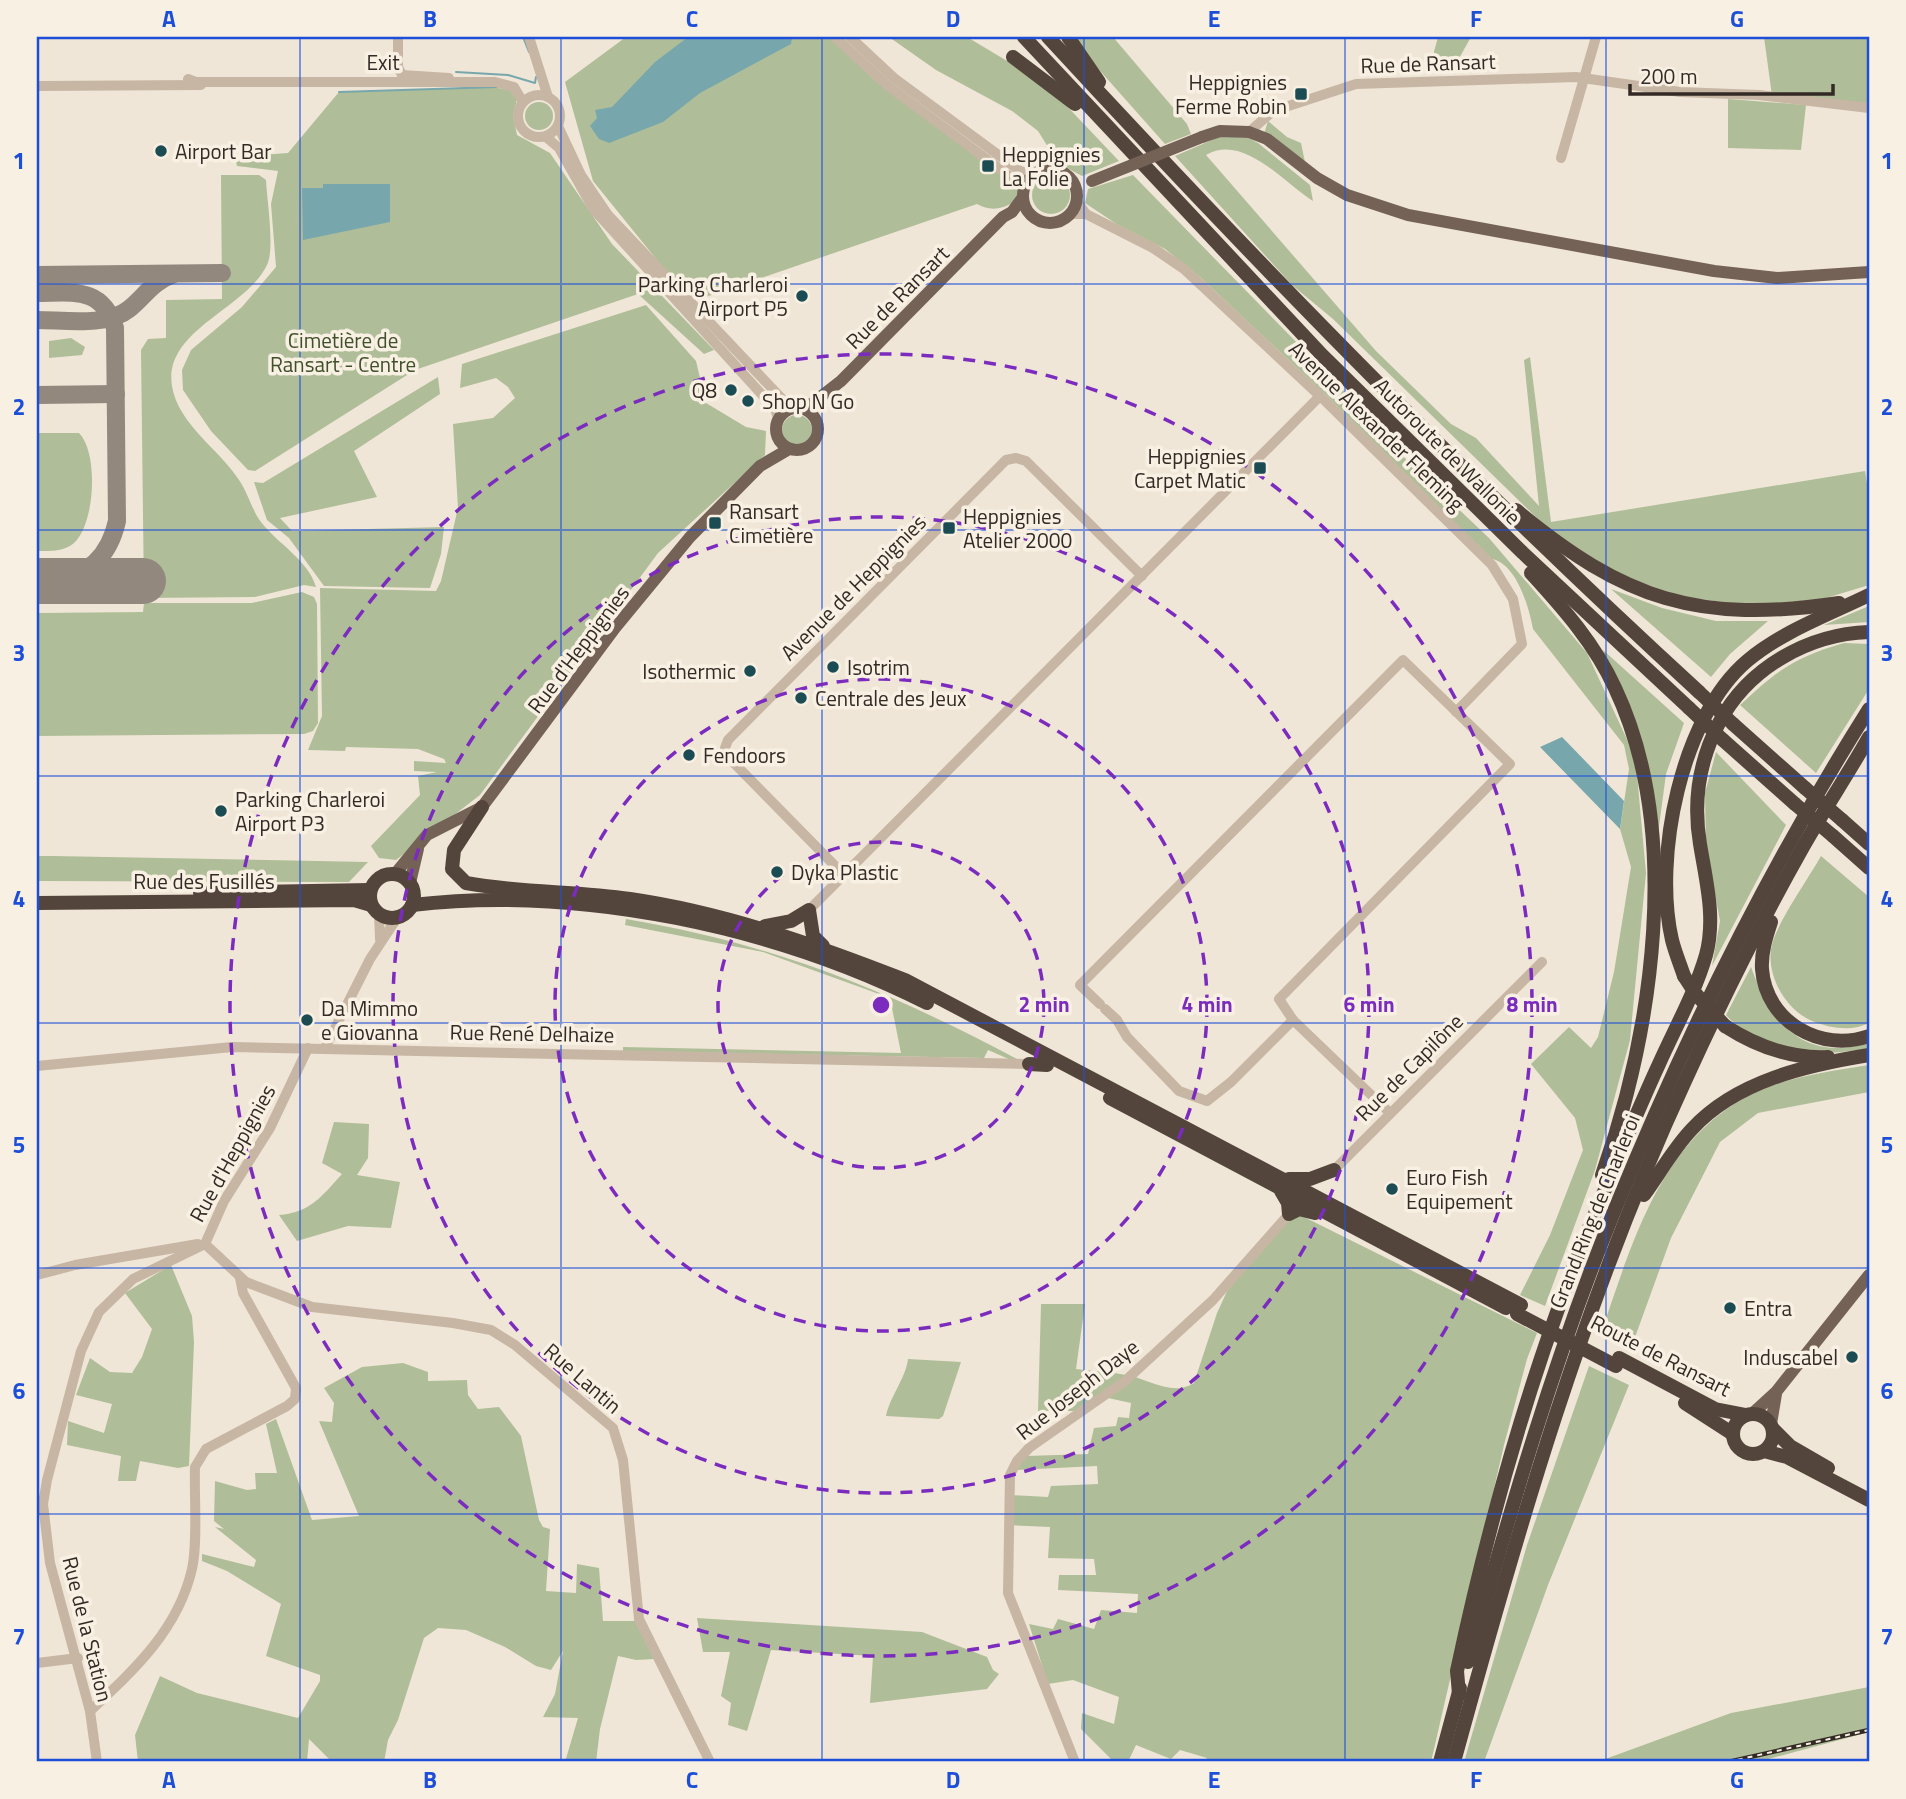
<svg xmlns="http://www.w3.org/2000/svg" width="1906" height="1799" font-family="'Titillium Web',sans-serif">
  <style>
    .green { fill: #afbe98 }
    .water { fill: #77a7ac }
    .lines { fill: none; stroke-linecap: round; stroke-linejoin: round }
    .stream { stroke: #77a7ac; stroke-width: 2 }
    .taxiway { stroke: #92887e; stroke-width: 18 }
    .runway { stroke: #92887e; stroke-width: 46 }
    .minor { stroke: #c7b6a3; stroke-width: 10 }
    .major { stroke: #756256; stroke-width: 12 }
    .highway { stroke: #54453c; stroke-width: 14 }
    .rail-casing { stroke: #332a25; stroke-width: 4.5 }
    .rail { stroke: #f8f0e3; stroke-width: 2; stroke-dasharray: 5; stroke-linecap: butt }
    .major-bridge { stroke: #756256; stroke-width: 12 }
    .highway-bridge { stroke: #54453c; stroke-width: 14 }
    .grid { fill: none; stroke: #1d4ed8; stroke-width: 2; stroke-opacity: 0.55 }
    .ring { fill: none; stroke: #7b2cbf; stroke-width: 3.5; stroke-dasharray: 12 9 }
    .poi-dot { fill: #1c4c53; stroke: #f8f0e3; stroke-width: 2.5 }
    .labels { text-anchor: middle; dominant-baseline: central; stroke-width: 7; stroke-linejoin: round; paint-order: stroke }
    .street-label { font-size: 21px; fill: #332a25; stroke: #f8f0e3 }
    .poi-label { font-size: 21px; fill: #332a25; stroke: #f8f0e3; text-anchor: start }
    .park-label { font-size: 21px; fill: #40502a; stroke: #f8f0e3 }
    .centre { fill: #7b2cbf; stroke: #f8f0e3; stroke-width: 3.5 }
    .ring-label { font-size: 21px; text-anchor: middle; font-weight: bold; fill: #7b2cbf; stroke: #f8f0e3; stroke-width: 7; stroke-linejoin: round; paint-order: stroke }
    .neatline { fill: none; stroke: #1d4ed8; stroke-width: 2.5 }
    .grid-label { font-size: 23px; text-anchor: middle; font-weight: bold; fill: #1d4ed8 }
  </style>
  <rect width="100%" height="100%" fill="#f0e6d7"/>
  <!-- green -->
  <g class="green">
    <path d="M626,37h209l52,48 128,93 8,19c-15,9 -29,17 -46,7l-286,98 -98,-121 -28,-99z"/>
    <polygon points="889,37 967,37 1027,73 1062,101 1119,161 1082,176 1058,163 1038,131 1012,111 936,70"/>
    <polygon points="1074,37 1113,37 1187,124 1191,134 1165,144 1094,64"/>
    <polygon points="1438,37 1471,37 1457,62 1432,59"/>
    <polygon points="1764,37 1869,37 1869,108 1772,96"/>
    <polygon points="492,87 510,90 517,99 513,115 517,135 550,153 612,244 714,350 704,354 638,294 415,370 255,471 248,470 211,431 183,390 182,370 191,350 242,307 276,267 271,204 278,171 237,166 235,157 288,153 339,92"/>
    <polygon points="1728,99 1806,105 1801,150 1728,148"/>
    <circle cx="539" cy="116" r="14"/>
    <polygon points="1268,121 1287,137 1301,143 1306,167 1264,134"/>
    <path d="M1221,136l28,2 9,5 52,42 3,16c-30,-19 -70,-68 -107,-46l170,196 75,73 25,14 63,68 -15,-146 6,-3 21,165 314,-51 4,25v89l-46,14 -69,7 -70,-9 -60,-20 -39,-22 -42,-31 -210,-205 -41,-34 -117,-129z"/>
    <path d="M221,175h38l7,5c1,20 9,69 1,85 -21,44 -104,65 -95,121 6,38 47,63 67,94 9,13 13,30 22,42 17,22 47,38 55,65l-12,-2 -49,12 -111,1 -3,-248 7,-11 18,-1v-38l56,-1z"/>
    <path d="M1133,175l249,255 8,14 99,94 98,115 43,93 7,29 9,98 -16,167 -35,130 -50,136 -25,-11 30,-60 33,-85 -8,-32 -44,-54 38,-37 22,21 7,-11 16,-65 17,-105 -11,-38 9,-60 -5,-24 -91,-116c-4,-21 -16,-65 -41,-70l-167,-165 -125,-117 -35,-28 -47,-24 -33,-22 3,-14z"/>
    <circle cx="1051" cy="195" r="19"/>
    <polygon points="646,305 696,361 706,403 746,427 766,431 765,455 658,553 480,795 396,860 379,858 371,846 420,795 418,776 437,772 414,771 414,761 446,763 444,759 418,749 346,747 345,751 308,750 322,716 320,588 436,591 441,581 458,508 453,424 493,418 515,398 508,387 496,378 460,388 462,364"/>
    <polygon points="71,338 85,347 82,355 49,358 49,341"/>
    <polygon points="438,377 440,394 354,451 377,497 280,518 292,531 444,527 441,554 430,588 324,586 289,538 267,520 254,482 263,483"/>
    <circle cx="797" cy="430" r="15"/>
    <path d="M37,433h42c20,20 16,91 -5,110 -10,9 -25,8 -37,8z"/>
    <polygon points="1611,589 1662,608 1716,621 1768,621 1730,654 1711,677"/>
    <polygon points="302,592 314,597 317,604 318,723 313,731 304,734 37,736 37,613 143,612 144,603 252,603"/>
    <polygon points="1869,606 1869,622 1824,625"/>
    <path d="M1844,643l25,1v45l-53,84 -76,-68c36,-34 55,-48 104,-62z"/>
    <polygon points="1603,650 1684,723 1666,774 1658,834"/>
    <polygon points="1716,752 1786,825 1712,966 1720,921 1706,847 1705,793"/>
    <polygon points="37,856 53,856 368,862 349,882 37,881"/>
    <path d="M1821,856l48,41v126c-17,9 -40,5 -57,-2 -28,-12 -49,-50 -39,-80 8,-24 35,-62 48,-85z"/>
    <path d="M626,919c148,25 259,70 391,140l-6,1 -23,-10 -4,8 -361,-7v-4l278,6 -11,-55 -127,-46 -138,-27z"/>
    <path d="M1751,967c20,57 53,95 118,76v6c-48,5 -61,10 -107,-11 -14,-7 -26,-11 -36,-23z"/>
    <path d="M1869,1065v27l-111,21 -38,29 -49,96 -41,113 -29,-18c31,-89 59,-192 149,-238 35,-18 81,-24 119,-30z"/>
    <path d="M334,1122l35,2 -1,34 -11,17 43,7 -9,46 -43,-2 -51,15 -18,-26c31,-2 43,-19 63,-41l-20,-11z"/>
    <path d="M1296,1213l241,120 -10,26 -23,86 -73,317h-225l1,-4 -27,-8 -9,9 -35,-14 -8,17h-14l-33,-33 1,-16 32,11 5,-27 -46,-17 -25,4 -19,-60 24,5 5,-10 36,10 7,-19 36,3 1,-19 -80,-4 1,-15h37l-2,-16 -46,-1 2,-31 -42,-2 1,-30 39,2 3,-11 47,-2 -1,-18 -82,4 11,-14 62,-2 6,-26 22,-2 2,-9 11,1 2,-15 -23,-5 -25,13h-45l3,-107h44l-9,65c18,2 37,3 55,7 21,5 42,20 63,7l23,-70 12,-26z"/>
    <polygon points="171,1265 192,1316 194,1342 189,1466 178,1468 140,1461 136,1481 118,1481 121,1456 67,1445 68,1421 104,1433 112,1404 76,1395 90,1358 110,1372 132,1373 142,1357 152,1329 125,1293"/>
    <path d="M908,1359l53,3 -18,54 -4,3 -53,-3c4,-20 20,-38 22,-57z"/>
    <polygon points="403,1363 428,1372 428,1381 467,1380 468,1395 478,1409 499,1407 521,1436 539,1520 543,1527 550,1529 546,1591 576,1593 577,1564 599,1568 603,1621 635,1621 654,1659 636,1660 618,1656 600,1729 596,1762 565,1762 578,1718 543,1717 555,1694 563,1651 551,1670 536,1666 505,1647 466,1630 438,1628 424,1638 398,1720 388,1740 384,1762 332,1762 309,1739 307,1762 138,1762 135,1735 160,1676 197,1693 298,1718 320,1681 320,1675 266,1656 281,1604 227,1571 202,1561 202,1554 254,1567 256,1560 215,1527 224,1529 214,1521 215,1481 247,1490 256,1489 255,1473 277,1473 266,1424 276,1419 312,1520 359,1516 319,1421 332,1422 334,1403 324,1388 362,1367"/>
    <polygon points="1589,1366 1629,1385 1548,1585 1484,1762 1464,1762 1527,1545"/>
    <polygon points="697,1618 922,1632 987,1657 993,1670 999,1674 987,1689 870,1703 873,1656 771,1650 747,1731 728,1725 731,1703 721,1696 730,1652 703,1652"/>
    <polygon points="1869,1687 1869,1732 1757,1762 1597,1762 1731,1713"/>
  </g>
  <!-- water -->
  <g class="water">
    <polygon points="688,37 719,39 792,37 791,44 700,93 663,122 609,143 599,139 590,126 597,118 595,110 612,107 655,62"/>
    <polygon points="323,184 390,184 390,222 303,240 302,188 323,188"/>
    <polygon points="1562,737 1624,801 1620,829 1540,747"/>
  </g>
  <g class="lines">
    <!-- stream -->
    <g class="stream">
      <polyline points="523,37 529,52"/>
      <polyline points="456,72 508,75 535,83 536,77"/>
      <polyline points="339,92 497,87"/>
    </g>
    <!-- taxiway -->
    <g class="taxiway">
      <polyline points="37,275 222,273"/>
      <path d="M37,293c36,0 65,-7 78,35l2,193c-8,36 -29,55 -65,60"/>
      <path d="M37,320c27,0 70,7 92,-11 15,-12 24,-28 43,-34"/>
      <polyline points="37,395 116,394"/>
    </g>
    <!-- runway -->
    <polyline class="runway" points="37,581 143,581"/>
    <!-- minor -->
    <g class="minor">
      <polyline points="398,37 398,67 402,75 449,78"/>
      <polyline points="529,37 548,97"/>
      <polyline points="835,37 887,85 1024,187"/>
      <polyline points="850,37 894,78 1020,171 1033,174"/>
      <polyline points="188,79 196,82 495,82 514,87 523,102"/>
      <polyline points="37,86 201,85"/>
      <circle cx="539" cy="116" r="21"/>
      <polyline points="558,126 581,175 608,215 784,401 797,408"/>
      <polyline points="1249,132 1273,111 1356,84 1576,77 1680,92 1759,95 1869,108"/>
      <polyline points="546,137 559,148 594,210 775,409 778,418"/>
      <polyline points="1561,158 1596,37"/>
      <polyline points="1077,201 1086,214 1153,248 1184,269 1320,396 1492,565 1513,599 1522,644 1456,712"/>
      <polyline points="1070,214 1086,214"/>
      <polyline points="844,875 729,758 725,748 728,740 1006,460 1016,458 1026,461 1142,576"/>
      <polyline points="809,910 1320,396"/>
      <polyline points="379,914 380,939"/>
      <polyline points="1100,1004 1080,985 1403,660 1510,764 1279,999 1293,1020 1231,1082 1207,1101 1179,1091 1127,1037 1117,1020 1105,1009"/>
      <polyline points="1293,1020 1390,1113"/>
      <polyline points="325,1048 370,959 397,918"/>
      <polyline points="37,1066 232,1047 1029,1064"/>
      <polyline points="1334,1170 1542,962"/>
      <polyline points="205,1244 246,1282 312,1307 453,1323 491,1330 515,1345 613,1428 623,1460 639,1619 710,1762"/>
      <polyline points="37,1275 75,1265 198,1244"/>
      <polyline points="37,1663 78,1658"/>
      <path d="M90,1711c44,-41 88,-81 102,-142 6,-27 2,-73 3,-102l11,-18 81,-43 8,-7 1,-11 -53,-95 -3,-15"/>
      <polyline points="97,1762 90,1711 50,1563 43,1504 47,1480 81,1351 99,1312 133,1279 205,1244 224,1201 270,1128 308,1048"/>
      <polyline points="1075,1762 1008,1593 1010,1475 1017,1461 1029,1448 1125,1381 1213,1300 1289,1214"/>
    </g>
    <!-- major -->
    <g class="major">
      <polyline points="1202,137 1220,131 1249,132 1267,139 1317,178 1347,195 1408,215 1714,271 1777,278 1869,272"/>
      <circle cx="1050" cy="196" r="27"/>
      <circle cx="797" cy="429" r="21"/>
      <polyline points="805,409 841,381 1003,217 1012,212 1023,197"/>
      <polyline points="395,874 427,835 482,807 615,628 690,537 760,466 789,449"/>
      <polyline points="410,883 418,849"/>
      <polyline points="1752,1414 1776,1392 1869,1275"/>
      <polyline points="1771,1424 1776,1394"/>
    </g>
    <!-- highway -->
    <g class="highway">
      <polyline points="1024,37 1322,355 1523,553 1689,708"/>
      <path d="M1048,37c209,227 424,447 651,655"/>
      <polyline points="1068,37 1099,82"/>
      <polyline points="1013,57 1075,104"/>
      <path d="M1516,510c108,90 183,114 323,93"/>
      <path d="M1531,573c32,35 64,71 84,115 68,144 38,342 -13,487"/>
      <polyline points="1733,724 1805,788"/>
      <polyline points="1723,740 1795,804"/>
      <path d="M482,807l-28,43 -2,19 14,14c53,10 110,8 164,16 96,14 185,46 275,81l616,325"/>
      <polyline points="1842,820 1869,844"/>
      <polyline points="1833,836 1869,868"/>
      <circle cx="392" cy="896" r="22"/>
      <polyline points="200,893 370,890"/>
      <polyline points="37,903 354,900 371,905"/>
      <path d="M412,905c169,-20 364,22 515,98"/>
      <path d="M1771,922c-5,15 -10,31 -9,47 4,53 59,84 107,67"/>
      <polyline points="765,926 791,921 809,910 813,936 823,946"/>
      <path d="M1684,976c-4,-12 -9,-24 -12,-36 -19,-82 9,-223 75,-279 36,-30 81,-46 122,-66"/>
      <path d="M1725,1026c31,20 65,33 103,31"/>
      <polyline points="1029,1064 1047,1065"/>
      <polyline points="1110,1098 1506,1308"/>
      <polyline points="1289,1179 1310,1179 1334,1170"/>
      <polyline points="1281,1191 1288,1203 1289,1214 1299,1209 1315,1213"/>
      <path d="M1644,1195c16,-22 29,-46 48,-66 44,-48 115,-64 177,-74"/>
      <polyline points="1619,1358 1715,1409 1746,1415"/>
      <polyline points="1685,1403 1733,1434"/>
      <circle cx="1753" cy="1434" r="20"/>
      <polyline points="1773,1429 1790,1446 1828,1468"/>
      <polyline points="1764,1451 1787,1457 1869,1500"/>
      <path d="M1468,1662c42,-151 86,-303 145,-448 71,-175 155,-345 256,-505"/>
      <path d="M1459,1694l-2,-23c32,-151 74,-300 132,-443 23,-55 45,-110 70,-164 16,-36 36,-71 47,-109 10,-37 0,-74 -6,-111 -7,-42 -1,-83 19,-121 29,-55 89,-89 150,-91"/>
      <polyline points="1440,1762 1460,1688"/>
      <path d="M1454,1762c63,-231 130,-463 231,-681 36,-79 75,-158 118,-234 21,-37 45,-73 66,-110"/>
    </g>
    <!-- rail casing -->
    <g class="rail-casing">
      <polyline id="rail" points="1728,1762 1869,1730"/>
    </g>
    <!-- rail -->
    <use href="#rail" class="rail"/>
    <!-- major-bridge -->
    <polyline class="major-bridge" points="1092,181 1202,137"/>
    <!-- highway-bridge -->
    <g class="highway-bridge">
      <polyline points="1699,692 1733,724"/>
      <polyline points="1689,708 1723,740"/>
      <polyline points="1805,788 1842,820"/>
      <polyline points="1795,804 1833,836"/>
      <polyline points="1684,976 1695,993 1725,1026"/>
      <polyline points="1517,1314 1616,1366"/>
    </g>
  </g>
  <!-- grid -->
  <path class="grid" d="M300,37v1725M561,37v1725M822,37v1725M1084,37v1725M1345,37v1725M1606,37v1725M37,284h1832M37,530h1832M37,776h1832M37,1023h1832M37,1268h1832M37,1514h1832"/>
  <!-- distance rings -->
  <g class="ring">
    <circle cx="881" cy="1005" r="163"/>
    <circle cx="881" cy="1005" r="326"/>
    <circle cx="881" cy="1005" r="488"/>
    <circle cx="881" cy="1005" r="651"/>
  </g>
  <!-- markers -->
  <g class="poi-dot">
    <rect x="1294" y="87" width="14" height="14" rx="3.5"/>
    <circle cx="161" cy="151" r="7"/>
    <rect x="981" y="159" width="14" height="14" rx="3.5"/>
    <circle cx="802" cy="296" r="7"/>
    <circle cx="731" cy="390" r="7"/>
    <circle cx="748" cy="401" r="7"/>
    <rect x="1253" y="461" width="14" height="14" rx="3.5"/>
    <rect x="708" y="516" width="14" height="14" rx="3.5"/>
    <rect x="942" y="521" width="14" height="14" rx="3.5"/>
    <circle cx="833" cy="667" r="7"/>
    <circle cx="750" cy="671" r="7"/>
    <circle cx="801" cy="698" r="7"/>
    <circle cx="689" cy="755" r="7"/>
    <circle cx="221" cy="811" r="7"/>
    <circle cx="777" cy="872" r="7"/>
    <circle cx="307" cy="1020" r="7"/>
    <circle cx="1392" cy="1189" r="7"/>
    <circle cx="1730" cy="1308" r="7"/>
    <circle cx="1852" cy="1357" r="7"/>
  </g>
  <g class="labels">
    <!-- street labels -->
    <g class="street-label">
      <text x="383" y="62">Exit</text>
      <text transform="translate(1428 63) rotate(-2)">Rue de Ransart</text>
      <text transform="translate(897 297) rotate(-45)">Rue de Ransart</text>
      <text transform="translate(1377 426) rotate(44)">Avenue Alexander Fleming</text>
      <text transform="translate(1448 451) rotate(45)">Autoroute de Wallonie</text>
      <text transform="translate(853 587) rotate(-45)">Avenue de Heppignies</text>
      <text transform="translate(578 649) rotate(-53)">Rue d'Heppignies</text>
      <text x="204" y="881">Rue des Fusillés</text>
      <text transform="translate(532 1033) rotate(1)">Rue René Delhaize</text>
      <text transform="translate(1409 1067) rotate(-45)">Rue de Capilône</text>
      <text transform="translate(232 1153) rotate(-61)">Rue d'Heppignies</text>
      <text transform="translate(1594 1211) rotate(-68)">Grand Ring de Charleroi</text>
      <text transform="translate(1661 1355) rotate(27)">Route de Ransart</text>
      <text transform="translate(583 1378) rotate(41)">Rue Lantin</text>
      <text transform="translate(1077 1389) rotate(-38)">Rue Joseph Daye</text>
      <text transform="translate(88 1629) rotate(76)">Rue de la Station</text>
    </g>
    <!-- poi labels -->
    <g class="poi-label">
      <text x="1287" y="82" text-anchor="end">Heppignies<tspan x="1287" dy="24">Ferme Robin</tspan></text>
      <text x="175" y="151">Airport Bar</text>
      <text x="1002" y="154">Heppignies<tspan x="1002" dy="24">La Folie</tspan></text>
      <text x="788" y="284" text-anchor="end">Parking Charleroi<tspan x="788" dy="24">Airport P5</tspan></text>
      <text x="717" y="390" text-anchor="end">Q8</text>
      <text x="762" y="401">Shop N Go</text>
      <text x="1246" y="456" text-anchor="end">Heppignies<tspan x="1246" dy="24">Carpet Matic</tspan></text>
      <text x="729" y="511">Ransart<tspan x="729" dy="24">Cimetière</tspan></text>
      <text x="963" y="516">Heppignies<tspan x="963" dy="24">Atelier 2000</tspan></text>
      <text x="847" y="667">Isotrim</text>
      <text x="736" y="671" text-anchor="end">Isothermic</text>
      <text x="815" y="698">Centrale des Jeux</text>
      <text x="703" y="755">Fendoors</text>
      <text x="235" y="799">Parking Charleroi<tspan x="235" dy="24">Airport P3</tspan></text>
      <text x="791" y="872">Dyka Plastic</text>
      <text x="321" y="1008">Da Mimmo<tspan x="321" dy="24">e Giovanna</tspan></text>
      <text x="1406" y="1177">Euro Fish<tspan x="1406" dy="24">Equipement</tspan></text>
      <text x="1744" y="1308">Entra</text>
      <text x="1838" y="1357" text-anchor="end">Induscabel</text>
    </g>
    <!-- park labels -->
    <g class="park-label">
      <text x="343" y="340">Cimetière de<tspan x="343" dy="24">Ransart - Centre</tspan></text>
    </g>
  </g>
  <circle cx="881" cy="1005" r="10" class="centre"/>
  <g class="ring-label">
    <text x="1044" y="1012">2 min</text>
    <text x="1207" y="1012">4 min</text>
    <text x="1369" y="1012">6 min</text>
    <text x="1532" y="1012">8 min</text>
  </g>
  <!-- border -->
  <rect width="1906" height="1799" fill="none" stroke="#f8f0e3" stroke-width="77"/>
  <!-- scale -->
  <path d="M1630 84v10h203v-10" fill="none" stroke="#332a25" stroke-width="3.5"/>
  <text x="1640" y="84" font-size="21" fill="#332a25" stroke="#f8f0e3" stroke-width="5" paint-order="stroke">200 m</text>
  <rect x="38" y="38" width="1830" height="1722" class="neatline"/>
  <g class="grid-label">
    <text x="169" y="27">A</text>
    <text x="430" y="27">B</text>
    <text x="692" y="27">C</text>
    <text x="953" y="27">D</text>
    <text x="1214" y="27">E</text>
    <text x="1476" y="27">F</text>
    <text x="1737" y="27">G</text>
    <text x="19" y="169">1</text>
    <text x="1887" y="169">1</text>
    <text x="19" y="415">2</text>
    <text x="1887" y="415">2</text>
    <text x="19" y="661">3</text>
    <text x="1887" y="661">3</text>
    <text x="19" y="907">4</text>
    <text x="1887" y="907">4</text>
    <text x="19" y="1153">5</text>
    <text x="1887" y="1153">5</text>
    <text x="19" y="1399">6</text>
    <text x="1887" y="1399">6</text>
    <text x="19" y="1645">7</text>
    <text x="1887" y="1645">7</text>
    <text x="169" y="1788">A</text>
    <text x="430" y="1788">B</text>
    <text x="692" y="1788">C</text>
    <text x="953" y="1788">D</text>
    <text x="1214" y="1788">E</text>
    <text x="1476" y="1788">F</text>
    <text x="1737" y="1788">G</text>
  </g>
</svg>
